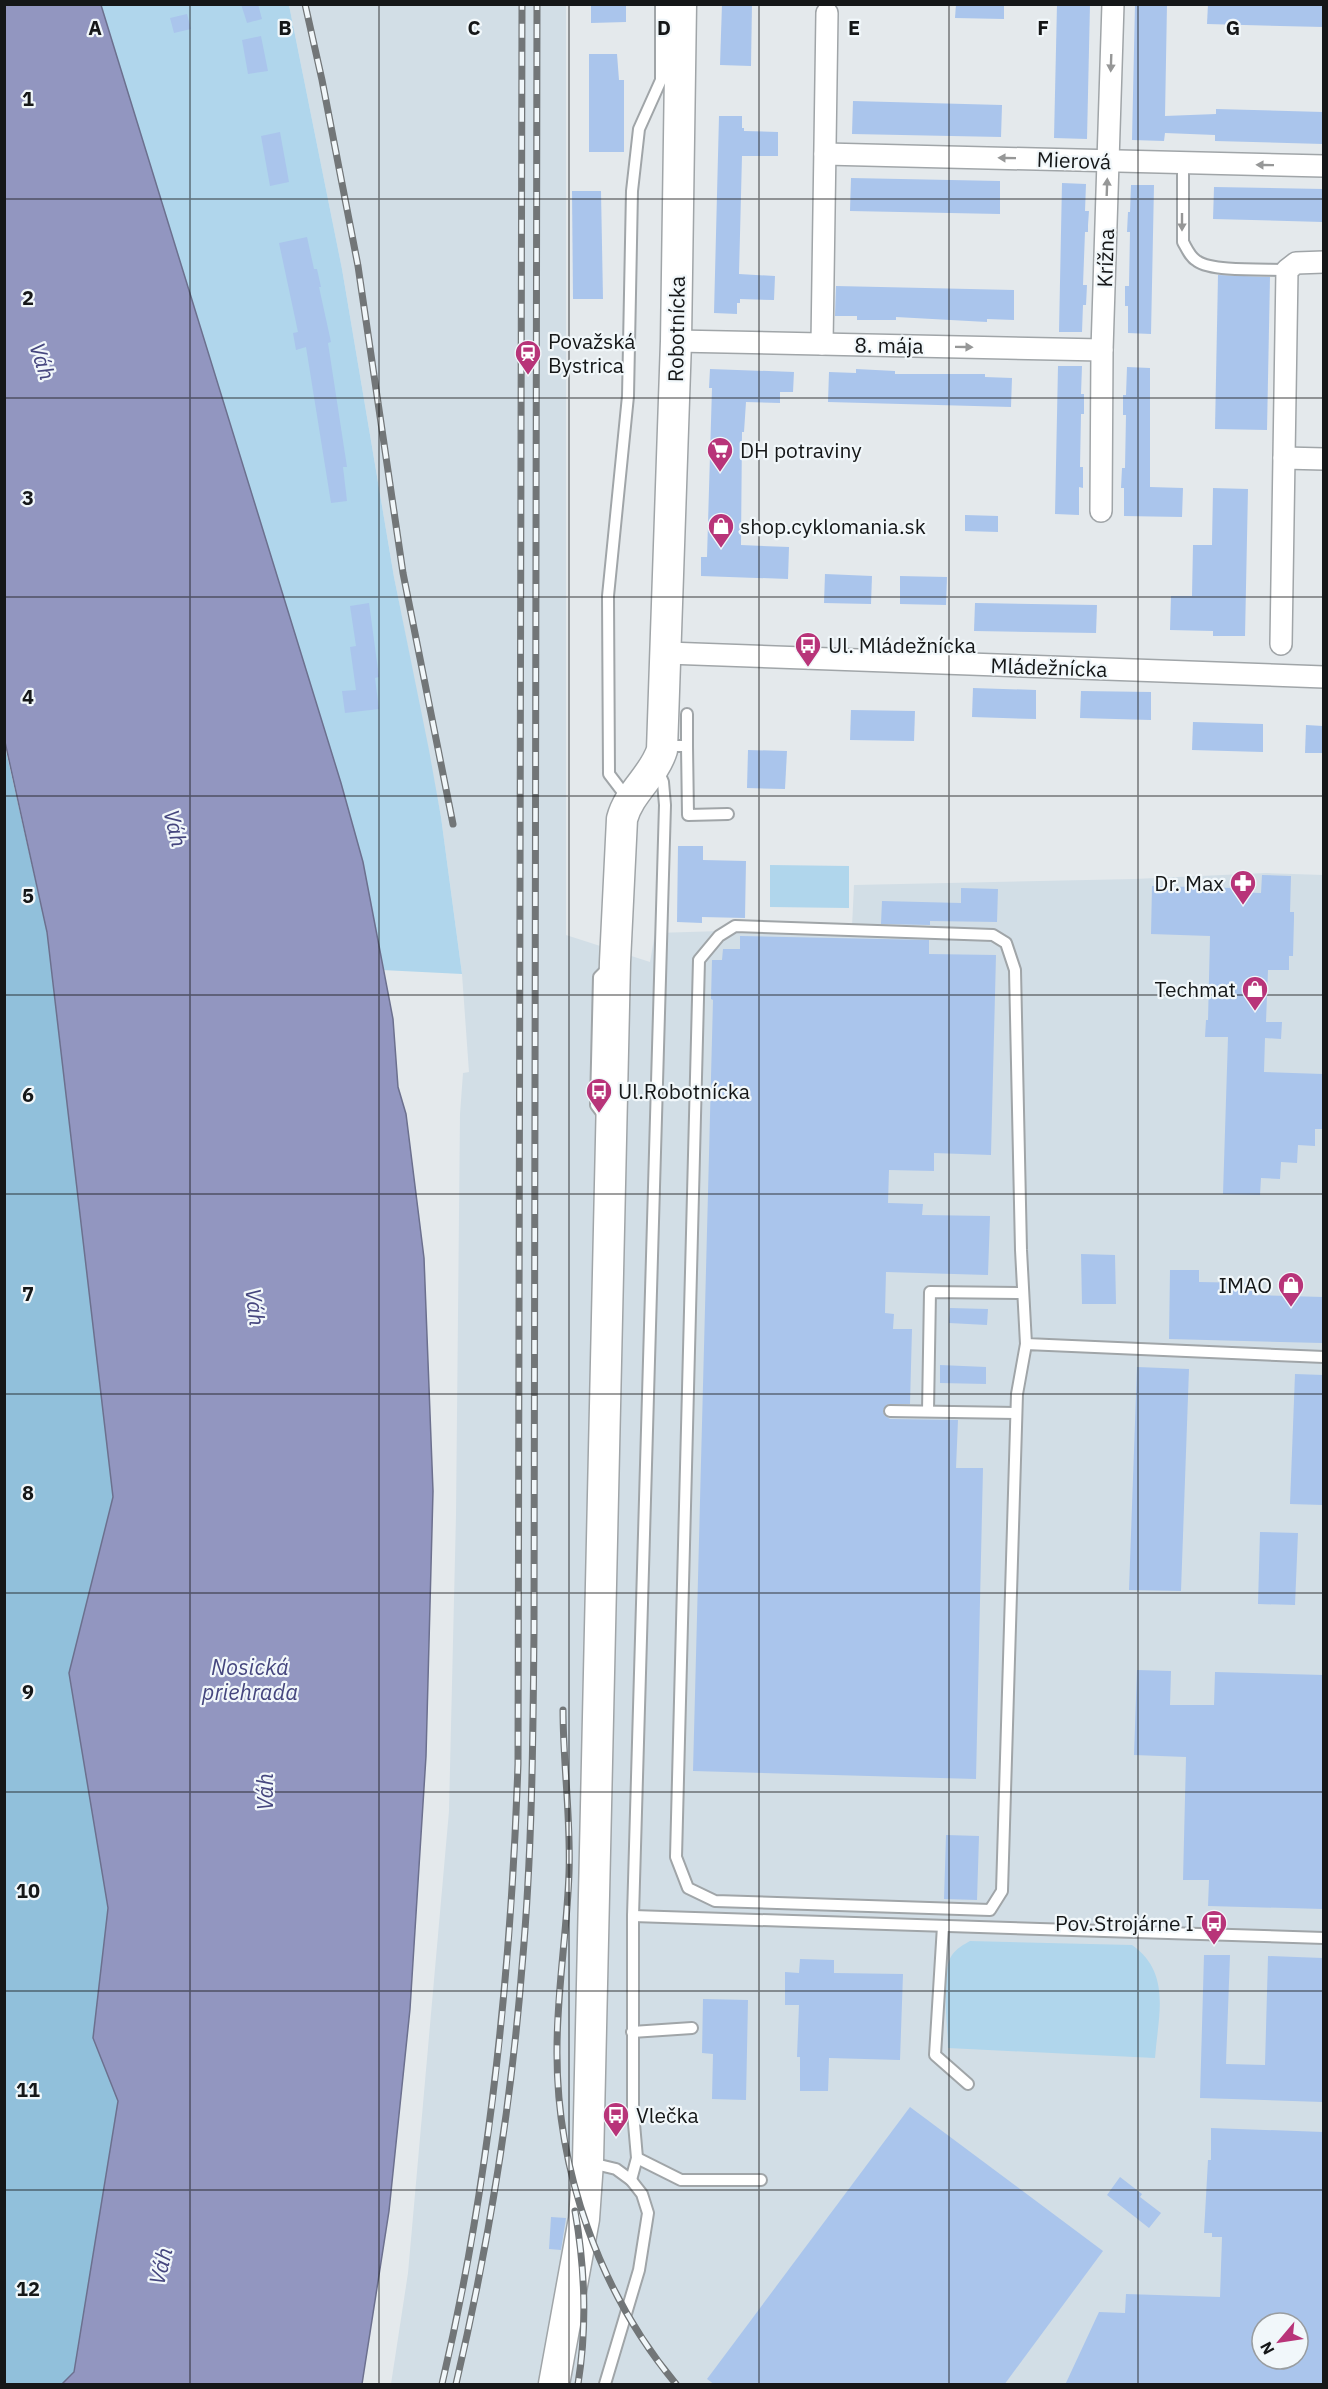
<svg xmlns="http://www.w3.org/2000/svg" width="1328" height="2389" font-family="'IBM Plex Sans',sans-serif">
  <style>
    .built { fill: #d2dee6; fill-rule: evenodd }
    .green { fill: #b0d6ec }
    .forest { fill: #91c0db }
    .water { fill: #9296c0; stroke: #6c708e; stroke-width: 1.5 }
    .building { fill: #aac5ec; fill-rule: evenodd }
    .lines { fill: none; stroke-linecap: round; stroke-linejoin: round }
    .lane-casing { stroke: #a0a5a8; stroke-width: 14 }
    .street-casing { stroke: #a0a5a8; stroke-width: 24 }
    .secondary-casing { stroke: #a0a5a8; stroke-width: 33 }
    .lane { stroke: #fff; stroke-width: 10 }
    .street { stroke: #fff; stroke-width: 21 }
    .secondary { stroke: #fff; stroke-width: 30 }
    .rail-casing { stroke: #727678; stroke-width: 7 }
    .rail { stroke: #f1f7fa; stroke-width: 4.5; stroke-dasharray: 14; stroke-linecap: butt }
    .oneway { fill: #969797 }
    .grid { fill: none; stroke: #151718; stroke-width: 1.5; stroke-opacity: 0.55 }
    .labels { text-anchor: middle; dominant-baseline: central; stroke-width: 4.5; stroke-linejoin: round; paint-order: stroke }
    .street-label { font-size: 21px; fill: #151718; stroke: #f1f7fa }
    .poi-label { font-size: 21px; fill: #151718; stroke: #f1f7fa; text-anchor: start }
    .water-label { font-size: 22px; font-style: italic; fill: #45467e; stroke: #f1f7fa }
    .grid-label { font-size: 20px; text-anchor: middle; font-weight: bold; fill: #151718; stroke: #f1f7fa; stroke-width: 4.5; stroke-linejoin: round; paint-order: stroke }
  </style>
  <rect width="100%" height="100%" fill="#e4e9ec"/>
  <!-- built -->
  <path class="built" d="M289,5h277v930l84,27 5,-29 197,-6 2,-42 280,-6 132,-6 57,2v1509h-932l17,-111 41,-462 7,-296 4,-401 3,-41 6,-1 -7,-98 -21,-157 -47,-240 -52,-308zM1262,2323h36v36h-36z"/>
  <!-- green -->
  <g class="green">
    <polygon points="101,5 289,5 342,269 394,577 429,750 441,817 462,974 382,970 363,862 341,783"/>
    <polygon points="770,865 849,866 849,908 770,907"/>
    <path d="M970,1941l162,4c40,28 26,71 23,113l-207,-10c0,-22 -8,-76 4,-93 5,-7 11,-10 18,-14z"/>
  </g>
  <!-- forest -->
  <polygon class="forest" points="4,742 47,932 113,1497 69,1673 108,1908 93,2038 118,2101 74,2372 62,2384 4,2384"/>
  <!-- water -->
  <polygon class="water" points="4,5 101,5 341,783 363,862 393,1019 398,1087 406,1114 424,1258 433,1491 426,1756 410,2009 389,2211 362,2384 62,2384 74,2372 118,2101 93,2038 108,1908 69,1673 113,1497 47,932 5,742"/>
  <!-- building -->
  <g class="building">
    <polygon points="241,4 258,4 262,19 247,23"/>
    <polygon points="591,4 626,4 626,22 591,23"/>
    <polygon points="722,4 752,4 751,66 720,65"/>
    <polygon points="956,4 1004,4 1004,19 955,18"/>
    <polygon points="1057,4 1090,4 1087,139 1054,138"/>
    <polygon points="1135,4 1167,4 1165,116 1216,114 1216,109 1323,112 1323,144 1215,141 1215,135 1165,133 1164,141 1132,140"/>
    <polygon points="1208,4 1323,4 1323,27 1207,24"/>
    <polygon points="187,14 191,29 174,33 170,18"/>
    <polygon points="261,36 268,71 248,74 242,40"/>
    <polygon points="589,54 617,54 619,80 624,80 624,152 589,152"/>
    <polygon points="853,101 1002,105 1001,137 852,134"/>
    <polygon points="719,116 742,116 742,128 744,128 744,131 778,132 778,156 742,156 739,274 775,276 774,300 740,299 740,303 737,303 737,314 714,313"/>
    <polygon points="280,132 289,182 270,186 261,136"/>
    <polygon points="851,178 1000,181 1000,214 850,211"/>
    <polygon points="1062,183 1086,184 1085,211 1089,211 1088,225 1088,232 1085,232 1083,285 1087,285 1086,305 1083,305 1082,332 1059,332"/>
    <polygon points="1131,185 1154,185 1151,334 1128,333 1128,306 1125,306 1125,286 1129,286 1130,232 1127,232 1128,212 1130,212"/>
    <polygon points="1214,187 1323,189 1323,222 1213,219"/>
    <polygon points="572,191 601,191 603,299 573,299"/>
    <polygon points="307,237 314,269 317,269 321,287 319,287 331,342 328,343 347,467 343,467 347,501 331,503 306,347 296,350 293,333 298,332 279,243"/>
    <polygon points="1218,275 1270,277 1267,430 1215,429"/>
    <polygon points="836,286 1014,290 1014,320 987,319 987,322 896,317 896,320 857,320 857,316 835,316"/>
    <polygon points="1058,366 1082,366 1081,394 1084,394 1084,414 1081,414 1080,467 1083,467 1083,488 1079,487 1079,515 1055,514"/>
    <polygon points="1127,367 1150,368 1150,487 1183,488 1182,517 1124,516 1124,488 1121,488 1122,468 1125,468 1126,415 1123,415 1123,395 1126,395"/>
    <polygon points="710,369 794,372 793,392 780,392 780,403 746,402 744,432 742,432 741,545 789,547 788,579 701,576 701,557 707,557 712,388 709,388"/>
    <polygon points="856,369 895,371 895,374 985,374 985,377 1012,378 1011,407 828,402 829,372 856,373"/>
    <polygon points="1213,488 1248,489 1245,636 1213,636 1213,631 1170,630 1171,596 1192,596 1193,545 1212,545"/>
    <polygon points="965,515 998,516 998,532 965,531"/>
    <polygon points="825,574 872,576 871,604 824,603"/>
    <polygon points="900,576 947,577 946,605 900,604"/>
    <polygon points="369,603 379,677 375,678 379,709 345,713 342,691 356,690 350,647 356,646 350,606"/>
    <polygon points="975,603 1097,605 1096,633 974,631"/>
    <polygon points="973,688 1036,690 1036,719 972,717"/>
    <polygon points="1081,691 1151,692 1151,720 1080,718"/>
    <polygon points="851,710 915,711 914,741 850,740"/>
    <polygon points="1193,722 1263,724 1263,752 1192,750"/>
    <polygon points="1306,725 1323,726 1323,753 1305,753"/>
    <polygon points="748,750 787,751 785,789 747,788"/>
    <polygon points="678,846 703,846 703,860 746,861 745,918 702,917 702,923 677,922"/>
    <polygon points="1262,875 1291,876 1290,912 1294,912 1294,919 1293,956 1289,956 1289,970 1268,970 1266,1022 1282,1022 1281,1039 1265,1038 1264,1072 1323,1074 1323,1129 1315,1129 1315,1146 1298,1145 1297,1163 1281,1162 1280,1179 1261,1178 1260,1195 1223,1194 1228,1037 1205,1037 1206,1020 1208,1020 1210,936 1151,934 1152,886 1234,888 1234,892 1261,893"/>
    <polygon points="961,888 998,889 997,922 930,921 930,925 881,924 882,901 961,903"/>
    <polygon points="740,936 929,940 929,954 996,955 991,1155 934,1153 934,1171 889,1170 888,1203 923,1204 922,1215 990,1216 988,1275 886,1272 885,1313 894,1314 893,1329 912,1329 910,1404 890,1404 883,1410 884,1415 890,1419 958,1420 956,1468 983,1468 976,1779 693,1771 713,1000 711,999 712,960 722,960 723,949 740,949"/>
    <polygon points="1081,1254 1115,1255 1116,1304 1082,1304"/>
    <polygon points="1170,1270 1199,1270 1199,1282 1253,1283 1252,1295 1323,1297 1322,1343 1169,1339"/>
    <polygon points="950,1308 988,1309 987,1325 949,1323"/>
    <polygon points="940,1365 986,1367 986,1384 940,1383"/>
    <polygon points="1137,1367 1189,1369 1181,1591 1129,1590"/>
    <polygon points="1295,1374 1323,1375 1323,1505 1290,1504"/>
    <polygon points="1260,1532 1298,1533 1295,1605 1258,1604"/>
    <polygon points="1137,1670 1171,1671 1170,1705 1214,1705 1215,1672 1323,1675 1323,1909 1208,1906 1209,1880 1183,1880 1186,1757 1134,1755"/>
    <polygon points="946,1835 979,1836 977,1900 944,1899"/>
    <polygon points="1204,1955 1230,1955 1226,2064 1265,2065 1268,1956 1323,1958 1323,2102 1200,2098"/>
    <polygon points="800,1959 834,1960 834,1973 903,1974 900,2060 829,2058 828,2091 800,2091 800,2057 797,2057 799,2005 785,2005 785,1972 799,1973"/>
    <polygon points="703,1999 748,2000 746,2100 712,2099 713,2054 702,2053"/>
    <polygon points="910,2107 1103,2251 1004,2385 715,2385 707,2379"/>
    <path d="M1211,2128l112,4v253h-258l34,-73 26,1 1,-19 94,3 2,-60h-10v-4h-8l4,-73h3zM1262,2323h36v36h-36z"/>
    <polygon points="1120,2177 1142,2194 1140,2197 1161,2213 1149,2228 1107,2195"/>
    <polygon points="551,2217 566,2218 561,2250 549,2249"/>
  </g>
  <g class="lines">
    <!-- lane casing -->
    <g class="lane-casing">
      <g id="lane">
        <path d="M1183,163v79c4,7 7,15 14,19 15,11 69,8 90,9"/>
        <polyline points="665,746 687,746 688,815 728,814"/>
        <polyline points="687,746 687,714"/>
        <polyline points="628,799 609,774 608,596 628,396 632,191 639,129 661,80 661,4"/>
        <polyline points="605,1117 596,1105 599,977 610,966"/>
        <polyline points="1026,1344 1017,1394 1002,1891 990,1910 715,1901 688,1888 676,1857 699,960 719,936 735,926 993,935 1006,943 1015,970 1021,1250 1026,1344 1324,1357"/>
        <polyline points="890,1411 1016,1413"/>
        <polyline points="928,1411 930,1292 1023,1293"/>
        <polyline points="633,1916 1324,1938"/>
        <polyline points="943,1926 935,2055 968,2084"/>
        <polyline points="632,2032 692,2028"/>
        <polyline points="637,2158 681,2180 761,2180"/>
        <polyline points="591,2163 616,2169 631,2180 642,2194 648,2213 639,2270 605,2384"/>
        <polyline points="631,2180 637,2158 633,2112 633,1916 665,805 663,782 657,768"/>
      </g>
    </g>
    <!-- street casing -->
    <g class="street-casing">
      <g id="street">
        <polyline points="825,154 1324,166"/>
        <polyline points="676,341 1102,350"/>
        <polyline points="822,344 827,13"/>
        <polyline points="1284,458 1324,459"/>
        <polyline points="1101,511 1102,350 1113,4"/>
        <polyline points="1281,644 1287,270 1296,263 1324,262"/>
        <polyline points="667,653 1324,677"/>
      </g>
    </g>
    <!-- secondary casing -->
    <g class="secondary-casing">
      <path id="secondary" d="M554,2384l30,-165 4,-57 27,-1200 7,-143c7,-27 32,-43 40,-69l14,-409 5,-337"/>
    </g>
    <!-- lane -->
    <use href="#lane" class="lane"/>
    <!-- street -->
    <use href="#street" class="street"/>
    <!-- secondary -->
    <use href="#secondary" class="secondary"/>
    <!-- rail casing -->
    <g class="rail-casing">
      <g id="rail">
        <polyline points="305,4 322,80 358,266 403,573 453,824"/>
        <path d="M563,1710c0,54 8,108 6,163 -2,59 -12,117 -12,176 -1,120 42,243 119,335"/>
        <path d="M575,2211c10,57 12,117 3,173"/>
        <path d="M442,2384c48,-203 69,-411 76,-620l4,-1760"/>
        <path d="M456,2384c32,-137 55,-276 66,-417 10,-112 11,-224 12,-336l3,-1627"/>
      </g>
    </g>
    <!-- rail -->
    <use href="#rail" class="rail"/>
  </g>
  <!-- one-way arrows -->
  <defs><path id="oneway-solid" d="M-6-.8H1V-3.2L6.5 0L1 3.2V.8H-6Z" transform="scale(1.5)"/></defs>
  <g class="oneway">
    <use href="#oneway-solid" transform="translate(1111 63) rotate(92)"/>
    <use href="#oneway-solid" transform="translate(1007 158) rotate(-179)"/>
    <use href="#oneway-solid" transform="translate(1265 165) rotate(-179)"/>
    <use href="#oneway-solid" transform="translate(1107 187) rotate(-88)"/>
    <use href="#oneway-solid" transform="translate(1182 222) rotate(90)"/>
    <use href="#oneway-solid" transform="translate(964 347) rotate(1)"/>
  </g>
  <!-- grid -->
  <path class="grid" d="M190,4v2380M379,4v2380M569,4v2380M759,4v2380M949,4v2380M1138,4v2380M4,199h1320M4,398h1320M4,597h1320M4,796h1320M4,995h1320M4,1194h1320M4,1394h1320M4,1593h1320M4,1792h1320M4,1991h1320M4,2190h1320"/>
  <!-- icons -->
  <defs>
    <g id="station-pin" transform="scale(1.35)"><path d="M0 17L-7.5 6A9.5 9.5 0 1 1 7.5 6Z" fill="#b83479" stroke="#f1f7fa"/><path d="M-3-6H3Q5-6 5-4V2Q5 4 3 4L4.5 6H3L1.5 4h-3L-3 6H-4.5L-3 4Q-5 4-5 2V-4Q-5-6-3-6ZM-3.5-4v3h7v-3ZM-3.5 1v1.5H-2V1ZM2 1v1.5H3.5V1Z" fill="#fff"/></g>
    <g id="supermarket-pin" transform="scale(1.35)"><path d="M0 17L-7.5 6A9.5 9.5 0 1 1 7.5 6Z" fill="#b83479" stroke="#f1f7fa"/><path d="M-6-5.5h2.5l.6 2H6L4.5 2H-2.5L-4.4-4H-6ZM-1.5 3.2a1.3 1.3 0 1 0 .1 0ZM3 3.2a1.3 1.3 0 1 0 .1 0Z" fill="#fff"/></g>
    <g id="shop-pin" transform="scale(1.35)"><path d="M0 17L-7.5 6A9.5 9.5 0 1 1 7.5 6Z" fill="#b83479" stroke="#f1f7fa"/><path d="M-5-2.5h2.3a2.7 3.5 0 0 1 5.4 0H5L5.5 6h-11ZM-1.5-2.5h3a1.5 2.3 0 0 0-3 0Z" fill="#fff"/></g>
    <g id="bus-pin" transform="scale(1.35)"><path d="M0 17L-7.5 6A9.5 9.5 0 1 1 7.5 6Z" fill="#b83479" stroke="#f1f7fa"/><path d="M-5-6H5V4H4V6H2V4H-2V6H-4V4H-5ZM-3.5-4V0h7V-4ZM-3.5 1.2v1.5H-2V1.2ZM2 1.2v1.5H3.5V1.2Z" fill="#fff"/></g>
    <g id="pharmacy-pin" transform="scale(1.35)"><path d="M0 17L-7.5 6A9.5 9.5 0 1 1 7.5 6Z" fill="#b83479" stroke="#f1f7fa"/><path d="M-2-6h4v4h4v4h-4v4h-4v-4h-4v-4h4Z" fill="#fff"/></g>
  </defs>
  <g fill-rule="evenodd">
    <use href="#station-pin" x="528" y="353"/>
    <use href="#supermarket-pin" x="720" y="450"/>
    <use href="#shop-pin" x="721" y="526"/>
    <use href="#bus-pin" x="808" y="645"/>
    <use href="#pharmacy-pin" x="1243" y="883"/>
    <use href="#shop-pin" x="1255" y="989"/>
    <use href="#bus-pin" x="599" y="1091"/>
    <use href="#shop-pin" x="1291" y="1285"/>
    <use href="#bus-pin" x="1214" y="1923"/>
    <use href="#bus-pin" x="616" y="2115"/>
  </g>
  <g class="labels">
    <!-- street labels -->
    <g class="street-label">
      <text transform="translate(1074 160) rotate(2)">Mierová</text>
      <text transform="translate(1105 258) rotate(-88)">Krížna</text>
      <text transform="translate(676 329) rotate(-89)">Robotnícka</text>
      <text transform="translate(889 345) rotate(1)">8. mája</text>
      <text transform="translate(1049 667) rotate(2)">Mládežnícka</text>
    </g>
    <!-- poi labels -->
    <g class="poi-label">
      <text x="548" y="341">Považská<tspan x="548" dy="24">Bystrica</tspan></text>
      <text x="740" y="450">DH potraviny</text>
      <text x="740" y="526">shop.cyklomania.sk</text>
      <text x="828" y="645">Ul. Mládežnícka</text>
      <text x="1224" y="883" text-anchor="end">Dr. Max</text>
      <text x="1236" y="989" text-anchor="end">Techmat</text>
      <text x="618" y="1091">Ul.Robotnícka</text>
      <text x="1272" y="1285" text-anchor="end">IMAO</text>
      <text x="1194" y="1923" text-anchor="end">Pov.Strojárne I</text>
      <text x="636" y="2115">Vlečka</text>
    </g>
    <!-- water labels -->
    <g class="water-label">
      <text transform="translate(43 361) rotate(72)">Váh</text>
      <text transform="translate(176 828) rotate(76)">Váh</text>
      <text transform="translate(256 1307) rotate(83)">Váh</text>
      <text x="250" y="1666">Nosická<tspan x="250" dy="25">priehrada</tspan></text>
      <text transform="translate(264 1792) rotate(-90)">Váh</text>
      <text transform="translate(160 2266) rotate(-76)">Váh</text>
    </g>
  </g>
  <g class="grid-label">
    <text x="95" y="35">A</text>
    <text x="285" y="35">B</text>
    <text x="474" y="35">C</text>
    <text x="664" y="35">D</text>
    <text x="854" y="35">E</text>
    <text x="1043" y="35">F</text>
    <text x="1233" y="35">G</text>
    <text x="28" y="106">1</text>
    <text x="28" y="305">2</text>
    <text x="28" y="505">3</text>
    <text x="28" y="704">4</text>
    <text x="28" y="903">5</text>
    <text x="28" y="1102">6</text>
    <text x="28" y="1301">7</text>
    <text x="28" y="1500">8</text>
    <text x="28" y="1699">9</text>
    <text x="28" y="1898">10</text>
    <text x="28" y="2097">11</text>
    <text x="28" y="2296">12</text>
  </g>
  <!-- border -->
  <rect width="1328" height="2389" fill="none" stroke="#151718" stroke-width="12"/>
  <!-- north arrow -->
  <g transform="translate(1280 2341) rotate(241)"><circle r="28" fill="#f1f7fa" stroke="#999da0" stroke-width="1.5"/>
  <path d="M0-4.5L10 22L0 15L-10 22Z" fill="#b83479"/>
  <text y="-9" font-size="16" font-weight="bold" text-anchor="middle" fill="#151718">N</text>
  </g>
</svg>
